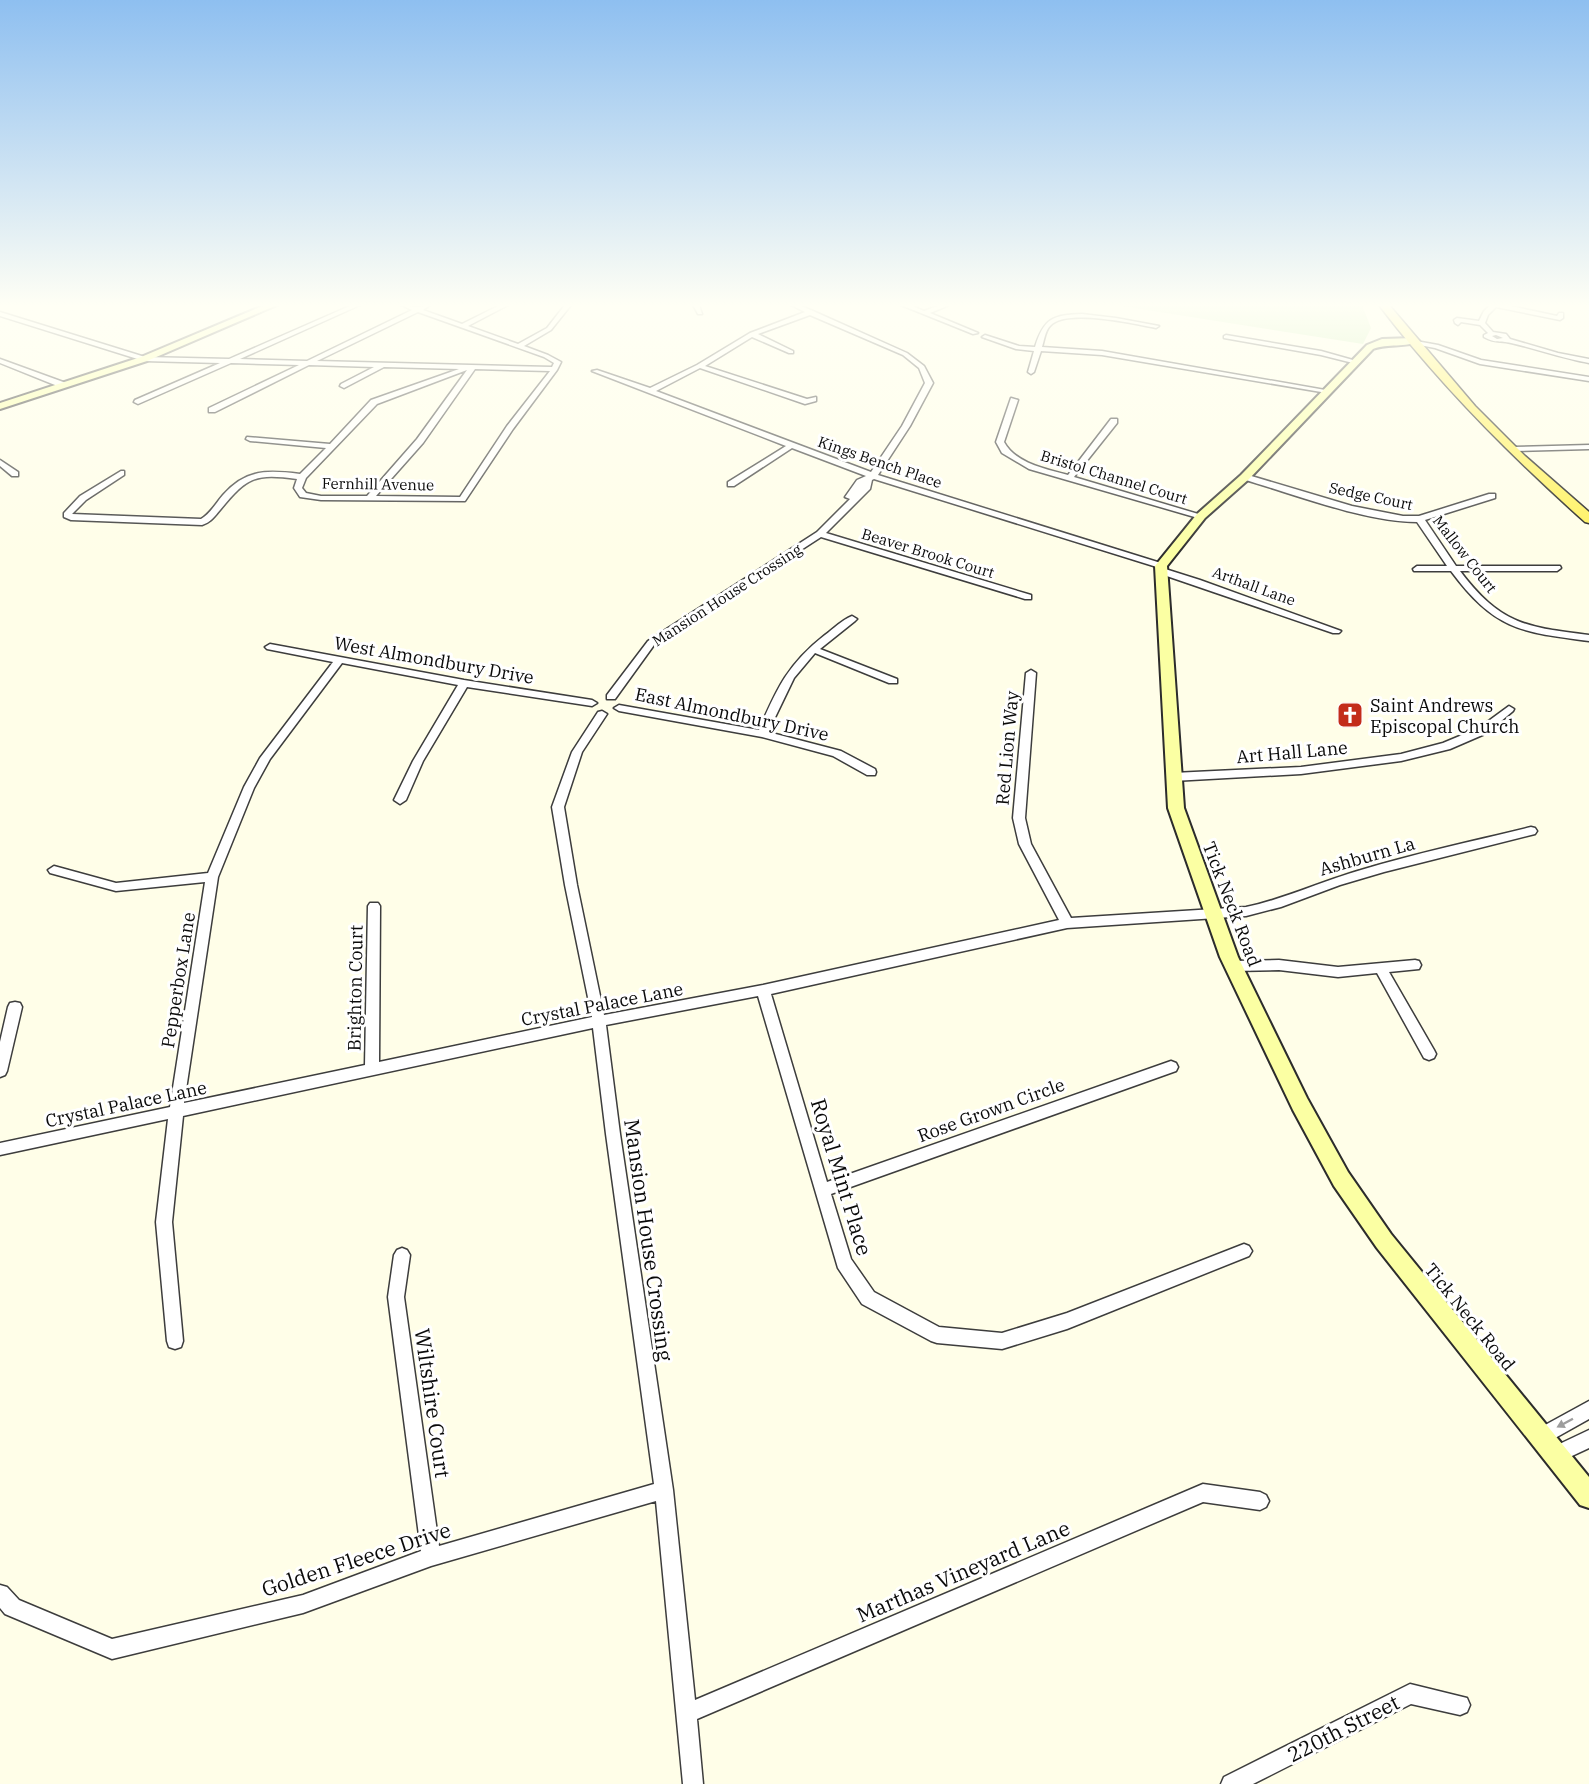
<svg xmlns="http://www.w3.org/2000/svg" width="1589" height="1784" font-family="'IBM Plex Serif',serif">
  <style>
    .green { fill: #c5ecaf }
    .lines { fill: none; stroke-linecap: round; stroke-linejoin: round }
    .street-casing { stroke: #3d3d3d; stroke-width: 3 }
    .secondary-casing { stroke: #2c2c2c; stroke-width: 4 }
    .primary-casing { stroke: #1b1b1b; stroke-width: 3 }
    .street { fill: #fff; fill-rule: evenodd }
    .secondary { fill: #fbffa3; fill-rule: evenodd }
    .primary { fill: #fff158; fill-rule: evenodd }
    .oneway { fill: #9d9d9d }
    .labels { text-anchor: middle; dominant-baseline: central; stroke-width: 6; stroke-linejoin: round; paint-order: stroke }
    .far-street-label { font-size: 15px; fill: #0a0a0a; stroke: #fff }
    .street-label { font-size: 18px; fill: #0a0a0a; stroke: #fff }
    .poi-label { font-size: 18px; fill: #0a0a0a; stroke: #fff; text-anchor: start }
    .near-street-label { font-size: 21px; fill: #0a0a0a; stroke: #fff }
  </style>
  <rect width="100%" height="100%" fill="#fffee8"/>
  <!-- green -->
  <polygon class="green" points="1115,305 1362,305 1371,328 1363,344"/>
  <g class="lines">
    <!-- street casing -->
    <g class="street-casing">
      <g id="street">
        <path d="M352,305h8l-120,54 67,2 105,-51 -11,-5 16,2 13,-2 -7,5 39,14 38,-19h8l-40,21 50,18 29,-16 18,-23h6l-20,25 -27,16 24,9 13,7 -4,8 -44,59 -48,72 -144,-1 -21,-3 -6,-9 3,-9c-42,-6 -50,-2 -77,31 -6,7 -9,12 -18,15l-131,-5 -7,-3v-4l16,-17 41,-25h3v4l-38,25 -14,14 129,5c9,-5 15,-16 22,-24 23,-26 44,-25 77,-21l26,-26 -76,-7 -4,-2 1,-2 83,7 41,-44 88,-31 -75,-2 -40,21 -4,-2 1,-2 33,-17 -65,-2 -94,47h-6v-4l90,-43 -68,-2 -93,41 -4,-2 1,-2 85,-37 -76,-2 -144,-45v-4l145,45 84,2zM418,312l126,45 10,6 -2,4 -235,-6zM475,369l75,2 -43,55 -47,71 -84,-1 47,-53zM467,370l-50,69 -50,57h-46l-15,-3 -4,-5 4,-10 71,-74z"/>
        <polygon points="693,305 699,305 702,314 698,314"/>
        <path d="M791,305h8l14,6 94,42 17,13 9,17 -23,43 -32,49 286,89 1,2 -3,2 38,12 141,51 -2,2h-6l-175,-60 -1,-2 3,-3 -286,-89 -2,1 -2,9 -44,44 205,62v4h-6l-204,-62 -167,108 -39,54h-8v-4l41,-54 169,-109 33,-33 -5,-2 12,-17 9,-4 -74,-28 -58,38h-6v-4l58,-36 -194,-75 5,-1 53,18 47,-23 53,-32 55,-21zM810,315l93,40 16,13 6,15 -23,43 -31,46 -215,-81 44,-23 105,36 11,-3v-4l-9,2 -102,-33 47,-29 37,16h4v-2l-35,-17z"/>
        <polygon points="901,305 910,305 924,311 940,305 949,305 930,313 978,333 973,334"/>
        <path d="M1491,305h15l51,11 2,-3h4v5l-3,2 -64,-13 -8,8 -3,8 8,9 13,2 4,5 48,14 31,6v4c-27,-5 -52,-14 -78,-20 -12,-3 -14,1 -27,-6v-2l4,-2 -8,-8 -19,-3 -3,3 -3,-2 -1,-3 3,-2 22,3 5,-10zM1496,335l7,3 -6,1 -5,-3z"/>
        <path d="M1082,314l34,4 43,8 -3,2c-22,-4 -90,-20 -106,-2 -5,5 -6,15 -8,21l60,4 229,40 -4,2 -225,-38 -61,-4 -7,21 -3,2 -3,-2 6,-21 -18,-2 -34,-12 3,-2 34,11 16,1c9,-29 18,-32 47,-33z"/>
        <polygon points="1226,335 1321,351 1360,362 1357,364 1321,355 1224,338 1224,336"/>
        <polygon points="1416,341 1438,345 1481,360 1589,377 1589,381 1480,364 1435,348 1414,344 1414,342"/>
        <polygon points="0,359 66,383 67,385 60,387 0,363"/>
        <path d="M1011,398l7,2 -14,42c11,21 42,27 64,33l43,-56h6v4l-43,54 131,39 -7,2 -169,-49 -27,-16 -6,-11z"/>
        <polygon points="1589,445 1589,449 1512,451 1508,449 1512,447"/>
        <polygon points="0,460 18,472 18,476 12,476 0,466"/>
        <path d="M1242,475h6l104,31 51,10h16l70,-22h6v4l-70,22 31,46h104l1,2 -4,3h-97c41,54 66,56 129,64v6c-69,-9 -94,-11 -138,-70h-37l-1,-2 4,-3h30l-30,-44c-52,0 -123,-28 -175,-43z"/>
        <path d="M852,616l5,3 -2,2 -35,28 77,30v4h-8l-74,-30 -21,25 -26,54 73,19 34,18 1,3 -1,3h-8l-34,-19 -71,-19 -143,-26 -5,-3 5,-3 140,25c18,-42 29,-66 66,-95 8,-6 17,-15 27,-19z"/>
        <path d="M270,644l194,36 128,20 5,3 -5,3 -125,-19 -44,74 -17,39 -6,4 -6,-4 19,-39 45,-76 -116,-22 -72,96 -16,29 -36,89 -34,226 181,-38 3,-159 2,-3h8l2,3 -1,156 213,-45 -27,-132 -13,-78 20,-55 26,-40 4,-1 5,3 -25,38 -18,55 13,78 27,130 159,-30 296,-65 -40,-76 -6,-26 13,-145 5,-3 5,3 -11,145 6,26 40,74 175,-11c39,-8 76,-26 115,-37 56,-17 113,-29 170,-43l4,1 2,3 -2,3 -151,38 -44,13 -59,22 -35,9 -179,12 -296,66 56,188 344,-121 5,2 2,4 -2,4 -345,123 20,65 23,33 65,35 63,6 65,-20 177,-69 5,2 3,5 -3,5 -182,73 -65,20 -65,-6 -6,-2 -69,-37 -24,-36 -80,-272 -152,29 14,109 53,356 22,210 508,-216 57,8 6,3 3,6 -3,6 -6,3 -57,-8 -506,217 6,65h-20l-27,-283 -225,65 -128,47 -191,46 -107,-45 -5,-6v-23l7,2 12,13 93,39 191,-44 118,-44 -33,-254 6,-42 3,-5 5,-2 5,2 3,5 -6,42 35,249 215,-62 -48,-350 -13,-106 -410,88 -11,106 11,119 -2,6 -6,2 -6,-2 -2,-6 -11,-119 12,-103 -168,36v-12l170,-36 35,-225 -89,9 -66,-18 -2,-3 6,-4 62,17 92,-10 36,-86 16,-29 73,-96 -66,-13 -2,-2z"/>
        <polygon points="1509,706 1514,709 1513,711 1487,733 1450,749 1401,761 1301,774 1173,781 1168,777 1173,773 1301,767 1401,754 1443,743 1479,728"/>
        <polygon points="1279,960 1338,967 1415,960 1419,961 1421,965 1419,969 1389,972 1434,1050 1436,1054 1434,1058 1429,1060 1424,1058 1377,973 1338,977 1279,970 1233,971 1229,970 1227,966 1229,962 1233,961"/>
        <polygon points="15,1002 20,1003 22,1007 7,1071 5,1075 0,1077 0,1042 8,1007 10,1003"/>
        <polygon points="1589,1401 1589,1419 1548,1442 1542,1445 1536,1442 1533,1436 1536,1430"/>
        <polygon points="1589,1430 1589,1448 1557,1463 1551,1460 1548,1454 1551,1448"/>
        <polygon points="1410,1684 1467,1698 1470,1705 1467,1712 1460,1715 1411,1704 1253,1784 1221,1784 1224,1777"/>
      </g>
    </g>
    <!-- secondary casing -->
    <g class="secondary-casing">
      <g id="secondary">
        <polygon points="265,305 277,305 147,361 0,409 0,403 141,357"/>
        <path d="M1382,339l32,-1 5,3c-12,7 -32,2 -46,8l-124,130 -44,39 -38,48 17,242 54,149 69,141 41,74 43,62 198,243v31l-9,-3 -203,-257 -43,-62 -41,-76 -73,-153 -52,-149 -13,-242 42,-52 44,-39 126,-130z"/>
      </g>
    </g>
    <!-- primary casing -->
    <g class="primary-casing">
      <path id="primary" d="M1379,305h10l86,101 50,50 64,56v11l-4,-1c-75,-67 -145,-137 -206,-217z"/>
    </g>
    <!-- street -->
    <use href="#street" class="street"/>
    <!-- secondary -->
    <use href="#secondary" class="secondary"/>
    <!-- primary -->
    <use href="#primary" class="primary"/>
  </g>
  <!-- one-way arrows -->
  <defs><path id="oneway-solid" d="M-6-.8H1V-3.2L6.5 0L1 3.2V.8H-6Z" transform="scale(1.5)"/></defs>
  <use class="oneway" href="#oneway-solid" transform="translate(1565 1423) rotate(152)"/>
  <!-- sky -->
  <linearGradient id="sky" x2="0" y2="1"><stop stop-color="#8ebff0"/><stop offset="0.55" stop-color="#fffff5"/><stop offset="1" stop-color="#fffff5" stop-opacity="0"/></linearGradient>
  <rect width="1589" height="555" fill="url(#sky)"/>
  <!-- icons -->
  <defs>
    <g id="church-square" transform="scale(1.35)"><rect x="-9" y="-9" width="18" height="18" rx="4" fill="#c32c1a" stroke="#fff"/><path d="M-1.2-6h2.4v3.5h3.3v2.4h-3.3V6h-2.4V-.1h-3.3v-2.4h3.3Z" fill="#fff"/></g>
  </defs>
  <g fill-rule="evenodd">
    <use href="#church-square" x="1350" y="715"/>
  </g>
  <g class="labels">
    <!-- far-street labels -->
    <g class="far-street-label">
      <text transform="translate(880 462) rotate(19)">Kings Bench Place</text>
      <text transform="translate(1114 477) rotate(17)">Bristol Channel Court</text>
      <text transform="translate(378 484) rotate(1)">Fernhill Avenue</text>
      <text transform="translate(1371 496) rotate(12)">Sedge Court</text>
      <text transform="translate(928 553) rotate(17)">Beaver Brook Court</text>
      <text transform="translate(1465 554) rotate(52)">Mallow Court</text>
      <text transform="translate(1254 586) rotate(20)">Arthall Lane</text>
      <text transform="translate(727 595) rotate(-33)">Mansion House Crossing</text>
    </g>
    <!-- street labels -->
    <g class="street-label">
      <text transform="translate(434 660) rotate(10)">West Almondbury Drive</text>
      <text transform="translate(732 714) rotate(12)">East Almondbury Drive</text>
      <text transform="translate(1007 748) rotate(-85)">Red Lion Way</text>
      <text transform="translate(1292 752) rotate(-5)">Art Hall Lane</text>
      <text transform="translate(1367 856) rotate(-16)">Ashburn La</text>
      <text transform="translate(1232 904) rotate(69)">Tick Neck Road</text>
      <text transform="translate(178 980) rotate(-81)">Pepperbox Lane</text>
      <text transform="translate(355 988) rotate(-89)">Brighton Court</text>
      <text transform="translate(602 1004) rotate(-11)">Crystal Palace Lane</text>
      <text transform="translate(126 1104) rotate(-12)">Crystal Palace Lane</text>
      <text transform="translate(991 1110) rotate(-20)">Rose Grown Circle</text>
      <text transform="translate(1470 1317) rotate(51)">Tick Neck Road</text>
    </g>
    <!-- poi labels -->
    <g class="poi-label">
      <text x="1370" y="705">Saint Andrews<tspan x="1370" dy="21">Episcopal Church</tspan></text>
    </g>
    <!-- near-street labels -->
    <g class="near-street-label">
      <text transform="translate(842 1177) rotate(73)">Royal Mint Place</text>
      <text transform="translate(649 1240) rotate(82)">Mansion House Crossing</text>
      <text transform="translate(433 1403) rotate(82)">Wiltshire Court</text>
      <text transform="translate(356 1559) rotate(-18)">Golden Fleece Drive</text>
      <text transform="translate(963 1571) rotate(-23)">Marthas Vineyard Lane</text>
      <text transform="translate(1343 1728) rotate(-27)">220th Street</text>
    </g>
  </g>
</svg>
